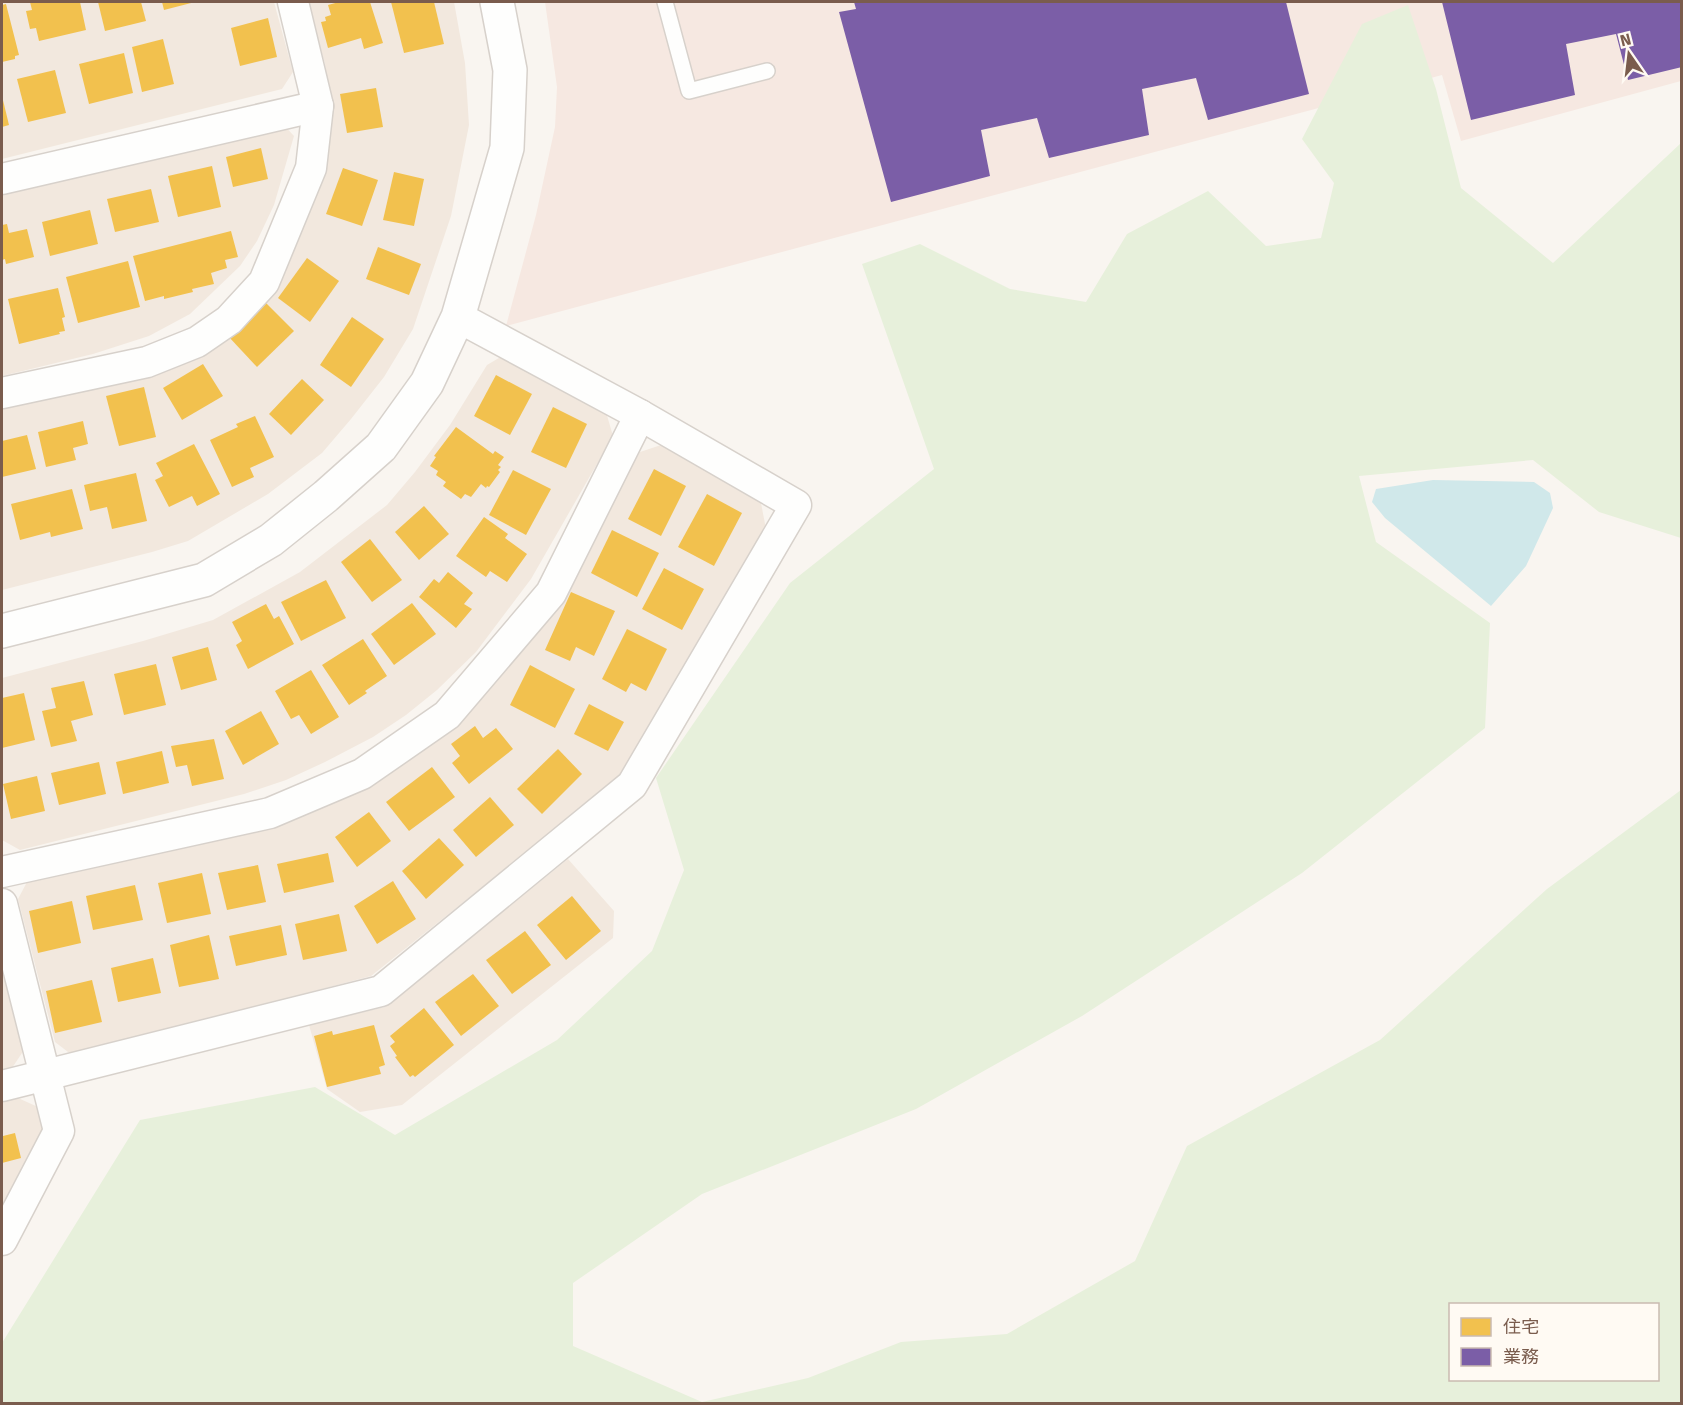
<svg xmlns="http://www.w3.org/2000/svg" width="1683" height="1405" font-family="'Fira Sans','Noto Sans JP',sans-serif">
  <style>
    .residential { fill: #f2e8de }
    .commercial { fill: #f6e8e1 }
    .green { fill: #e7f0db; fill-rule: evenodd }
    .water { fill: #d0e8ea }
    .homes { fill: #f2c14e }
    .offices { fill: #7b5ea7 }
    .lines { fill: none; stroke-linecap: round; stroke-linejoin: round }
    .service-casing { stroke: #d7d1cb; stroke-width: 18 }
    .minor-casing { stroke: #d7d1cb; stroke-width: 33 }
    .tertiary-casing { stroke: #d7d1cb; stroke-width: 36 }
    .service { stroke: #fefefd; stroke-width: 15 }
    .minor { stroke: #fefefd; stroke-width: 30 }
    .tertiary { stroke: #fefefd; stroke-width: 33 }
  </style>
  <rect width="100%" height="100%" fill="#f9f5f0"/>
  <!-- residential -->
  <g class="residential">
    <polygon points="2,2 274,2 293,72 282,89 2,159"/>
    <polygon points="307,2 454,2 465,63 469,125 451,216 413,329 384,377 351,419 322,453 268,494 188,541 152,552 2,590 2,409 57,395 242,311 329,102 325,64"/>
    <polygon points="281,122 294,136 274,205 257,241 240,266 190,314 149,336 93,354 2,376 2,193"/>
    <polygon points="504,355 606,412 613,436 531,579 476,652 437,690 406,715 373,737 325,762 286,780 244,794 20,850 2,840 2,678 143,641 213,620 300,572 387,505 415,472 450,425 487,365"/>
    <polygon points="661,445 761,503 766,529 619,778 371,976 72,1055 55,1042 18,899 27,882 251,825 352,788 557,598 640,452"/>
    <polygon points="568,859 614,911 613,938 402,1105 360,1112 327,1089 309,1025 385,1007"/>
    <polygon points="2,962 24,1050 12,1068 2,1070"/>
    <polygon points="18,1098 38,1107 44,1130 2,1208 2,1102"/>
  </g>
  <!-- commercial -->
  <polygon class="commercial" points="545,2 1681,2 1681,81 1461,141 1442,75 506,326 536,215 555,127 557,87"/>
  <!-- green -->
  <path class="green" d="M1408,5l28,84 25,99 92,75 128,-120v395l-82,-26 -66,-52 -174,16 17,66 114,81 -5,105 -183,145 -220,143 -166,93 -214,85 -129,89v63l129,56 106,-24 93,-36 106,-8 128,-73 52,-115 193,-106 167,-151 134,-99v613h-1679v-60l138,-223 175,-33 80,48 162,-95 95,-89 32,-81 -28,-92 134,-195 144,-114 -72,-205 58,-20 90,45 76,13 41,-68 81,-43 58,55 55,-8 13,-55 -32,-44 60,-115zM1450,1304h208v76h-208z"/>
  <!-- water -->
  <polygon class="water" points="1433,480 1534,482 1550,493 1553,508 1526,566 1491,606 1385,518 1372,502 1376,489"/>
  <!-- homes -->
  <g class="homes">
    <polygon points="30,2 80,2 86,30 39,41 36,28 30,29 26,11 32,10"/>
    <polygon points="98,2 141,2 146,21 105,31"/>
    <polygon points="162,2 195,2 164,10"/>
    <polygon points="339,2 361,2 362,3 370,2 383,43 364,49 361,38 328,48 321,22 326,21 325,17 331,15 328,5"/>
    <polygon points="391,2 434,2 444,44 404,53"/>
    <polygon points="6,4 19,55 15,56 15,59 2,62 2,5"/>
    <polygon points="268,18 277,57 240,66 231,28"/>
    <polygon points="163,39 174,84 142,92 132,47"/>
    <polygon points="124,53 133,93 89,104 79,64"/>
    <polygon points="55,70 66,113 28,122 17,79"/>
    <polygon points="376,88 383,127 347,133 340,94"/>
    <polygon points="2,96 9,125 2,127"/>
    <polygon points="261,148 268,179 233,187 226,157"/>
    <polygon points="212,166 221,207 178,217 168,176"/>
    <polygon points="343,168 378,180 362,226 326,214"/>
    <polygon points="394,172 424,179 414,226 383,220"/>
    <polygon points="151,189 159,222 115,232 107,199"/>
    <polygon points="90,210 98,244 50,256 42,222"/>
    <polygon points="7,224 9,233 27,229 34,257 6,264 5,259 2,260 2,225"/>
    <polygon points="231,231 238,257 225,260 227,268 211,273 214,284 192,289 193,292 164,299 164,296 145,301 133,256"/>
    <polygon points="378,247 421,264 409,295 366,279"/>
    <polygon points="307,258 339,281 310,322 278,298"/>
    <polygon points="128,261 140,307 78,323 66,277"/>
    <polygon points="58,288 65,317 62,318 65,331 59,332 60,334 19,344 8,299"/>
    <polygon points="264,301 294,331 257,367 228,336"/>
    <polygon points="352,317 384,339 351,387 320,365"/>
    <polygon points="203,364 223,396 182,420 163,388"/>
    <polygon points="496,375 532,394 510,435 474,416"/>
    <polygon points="302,379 324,400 291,435 269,414"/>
    <polygon points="144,387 156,437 119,446 106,396"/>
    <polygon points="553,407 587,424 566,468 531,452"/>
    <polygon points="255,416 274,457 250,468 254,477 232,487 210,440 238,427 236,424"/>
    <polygon points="83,421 88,444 73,448 76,460 46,467 38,432"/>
    <polygon points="456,427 493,454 495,451 504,457 498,465 501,467 498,470 500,472 489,487 487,486 486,488 481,484 471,497 465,494 461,499 443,486 446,482 436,475 438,471 430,466 436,457 434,456"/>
    <polygon points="27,435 36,469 2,477 2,441"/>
    <polygon points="194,444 220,494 197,506 192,496 169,507 155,480 163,476 156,463"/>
    <polygon points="654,469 686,486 661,536 628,519"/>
    <polygon points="513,470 551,489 526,535 489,515"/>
    <polygon points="136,473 147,521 112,529 107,507 90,511 84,485"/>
    <polygon points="72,489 83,529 51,537 50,532 20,540 11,504"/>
    <polygon points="707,494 742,513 714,566 678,547"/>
    <polygon points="424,506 449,534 419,560 395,532"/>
    <polygon points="484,517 508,534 505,538 527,554 507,582 490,571 486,577 456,556"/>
    <polygon points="612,530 659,553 637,597 591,573"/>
    <polygon points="370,539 402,580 372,602 341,562"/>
    <polygon points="664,568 704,589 682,630 642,609"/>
    <polygon points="448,572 473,593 464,604 472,609 456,628 419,597 434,579 439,583"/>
    <polygon points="326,580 346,618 301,641 281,602"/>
    <polygon points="571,592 615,611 594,656 576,647 570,661 545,650"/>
    <polygon points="412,603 436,634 394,665 371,634"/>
    <polygon points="266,604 274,619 279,616 294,644 248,669 236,645 242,641 232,622"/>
    <polygon points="627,629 667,649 646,691 631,683 626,692 602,679"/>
    <polygon points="363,639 387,676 365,691 367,693 349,705 322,665"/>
    <polygon points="208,647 217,680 181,690 172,657"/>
    <polygon points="156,664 166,705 124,715 114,674"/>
    <polygon points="530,665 575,689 555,728 510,705"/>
    <polygon points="311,670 339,717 311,734 299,715 291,719 275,691"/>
    <polygon points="84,681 93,715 71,721 77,741 51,747 42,711 56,708 51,688"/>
    <polygon points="24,693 35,740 2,748 2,698"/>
    <polygon points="589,704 624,722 608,751 574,734"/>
    <polygon points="261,711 279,744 243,765 225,731"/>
    <polygon points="475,726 483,738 496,728 513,749 469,784 452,763 460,756 451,744"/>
    <polygon points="214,739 224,779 192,786 187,765 176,767 171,746"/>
    <polygon points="558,749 582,774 542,814 517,789"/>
    <polygon points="162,751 169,783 123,794 116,762"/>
    <polygon points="99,762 106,794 59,805 51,773"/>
    <polygon points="432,767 455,797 409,831 386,802"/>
    <polygon points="37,776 45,811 11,819 3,784"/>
    <polygon points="490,797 514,825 476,857 453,830"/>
    <polygon points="369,812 391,841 357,867 335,837"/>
    <polygon points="439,838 464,865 426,899 402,871"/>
    <polygon points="328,853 334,882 284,893 277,864"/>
    <polygon points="258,865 266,902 227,910 218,873"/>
    <polygon points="202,873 211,914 167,923 158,883"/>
    <polygon points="393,881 416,919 377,944 354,906"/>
    <polygon points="135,885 143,920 93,930 86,896"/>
    <polygon points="572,896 601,931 566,960 537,925"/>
    <polygon points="72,901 81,943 38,953 29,911"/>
    <polygon points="339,914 347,951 303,960 295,924"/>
    <polygon points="281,925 287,955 236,966 229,936"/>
    <polygon points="525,931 551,965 512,994 486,960"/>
    <polygon points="209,935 219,979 179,987 170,945"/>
    <polygon points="153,958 161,993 118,1002 111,968"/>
    <polygon points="473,974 499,1006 461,1036 435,1002"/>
    <polygon points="92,980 102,1022 55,1033 46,991"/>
    <polygon points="424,1008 454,1045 415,1077 413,1075 410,1077 395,1057 397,1056 390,1046 395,1042 390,1036"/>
    <polygon points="374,1025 385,1065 379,1067 381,1074 327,1087 314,1036 332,1031 333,1035"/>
    <polygon points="2,1131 3,1136 15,1133 21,1158 2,1163"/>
  </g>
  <!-- offices -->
  <g class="offices">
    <polygon points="854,2 1286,2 1309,94 1208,120 1196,78 1142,89 1149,135 1049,158 1037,118 981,130 990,176 891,202 839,12 856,9"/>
    <polygon points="1442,2 1682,2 1682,67 1628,80 1616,34 1566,44 1575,95 1471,120"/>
  </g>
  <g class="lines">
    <!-- service casing -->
    <g class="service-casing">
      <polyline id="service" points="665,2 689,91 767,71"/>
    </g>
    <!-- minor casing -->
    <g class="minor-casing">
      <g id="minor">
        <polyline points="2,179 318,106"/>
        <polyline points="2,393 147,362 197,342 229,320 264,282 311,168 318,106 293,2"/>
        <polyline points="2,872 270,813 362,774 447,715 551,593 640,415"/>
        <polyline points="2,904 59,1131 2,1240"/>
        <polyline points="2,1086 381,991 632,785 796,505 640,415 458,317"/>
      </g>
    </g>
    <!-- tertiary casing -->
    <g class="tertiary-casing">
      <polyline id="tertiary" points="2,631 204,580 271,540 326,496 381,447 427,383 458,317 507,148 510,70 497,2"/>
    </g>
    <!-- service -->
    <use href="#service" class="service"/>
    <!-- minor -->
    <use href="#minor" class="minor"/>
    <!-- tertiary -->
    <use href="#tertiary" class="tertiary"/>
  </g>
  <!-- border -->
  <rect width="1683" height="1405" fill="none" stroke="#7a5c4d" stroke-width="6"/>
  <!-- legend -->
  <rect x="1449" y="1303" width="210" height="78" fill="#fffaf3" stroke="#cabbb1" stroke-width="1.5"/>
  <rect x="1461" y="1318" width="30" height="18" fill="#f2c14e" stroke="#cabbb1" stroke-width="1.5"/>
  <text x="1503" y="1333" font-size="18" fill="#7a5c4d">住宅</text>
  <rect x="1461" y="1348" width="30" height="18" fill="#7b5ea7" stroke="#cabbb1" stroke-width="1.5"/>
  <text x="1503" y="1363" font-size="18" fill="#7a5c4d">業務</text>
  <!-- north arrow -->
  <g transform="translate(1629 54) rotate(346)" stroke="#fffaf3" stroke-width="4.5" paint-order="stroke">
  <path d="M0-4.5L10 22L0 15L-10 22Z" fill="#7a5c4d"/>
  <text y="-9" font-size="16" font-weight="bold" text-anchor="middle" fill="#7a5c4d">N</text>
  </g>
</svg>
